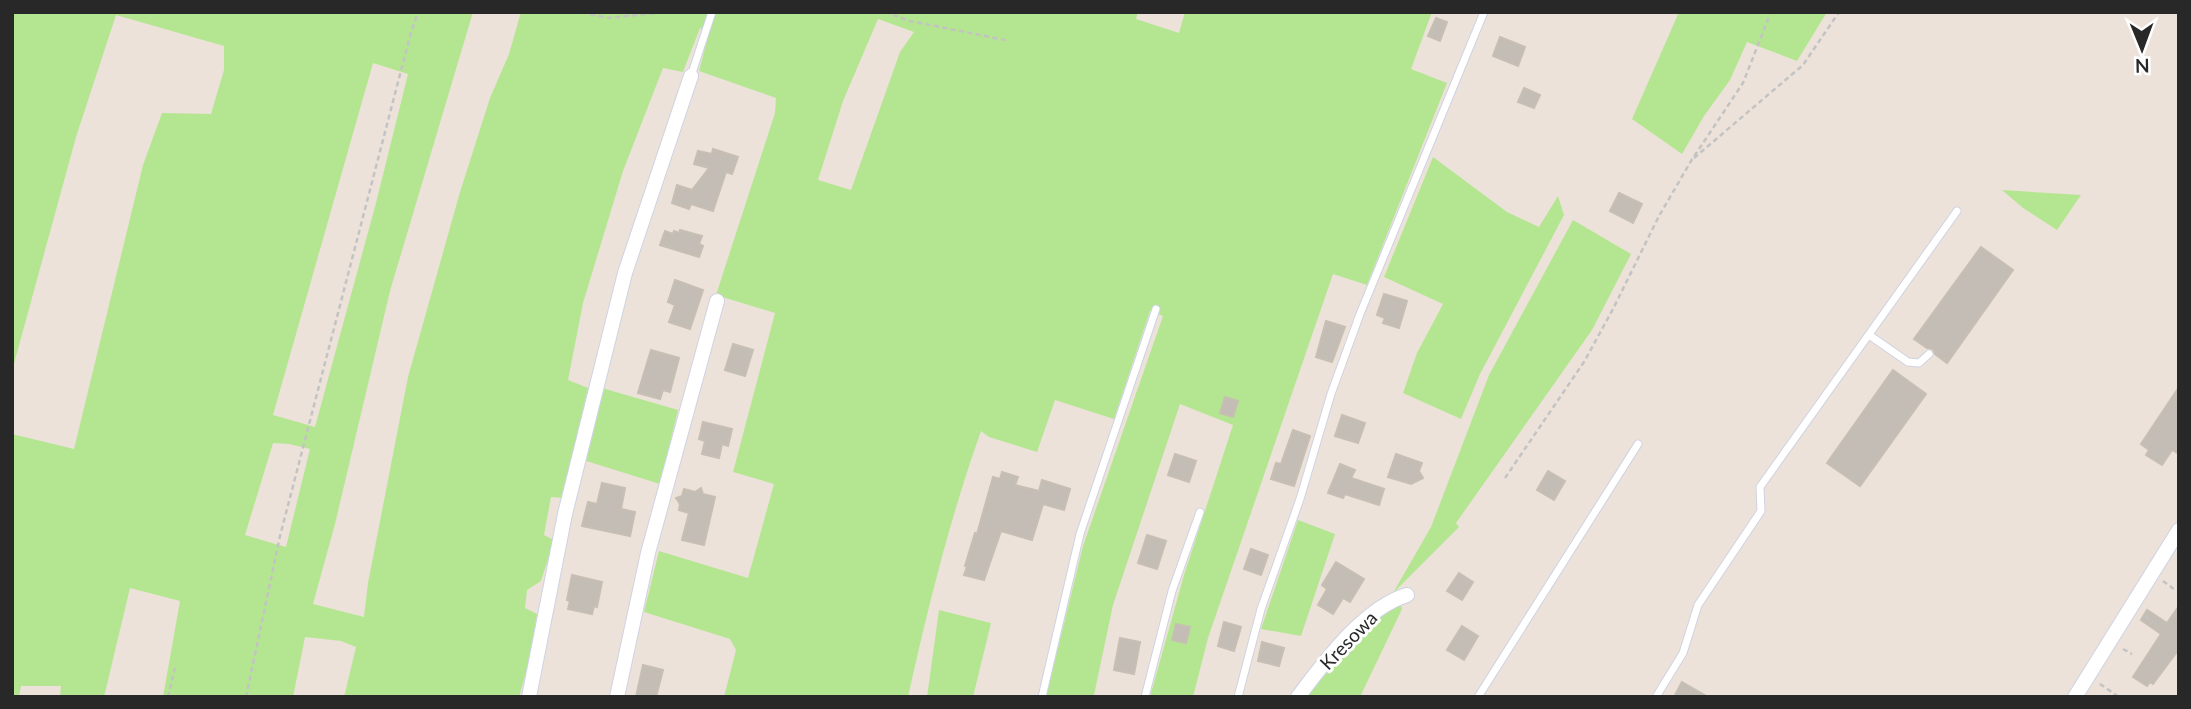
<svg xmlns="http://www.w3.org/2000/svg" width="2191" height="709" font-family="Lato,sans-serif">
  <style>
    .green { fill: #b4e691; fill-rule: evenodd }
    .building { fill: #c3bdb5; stroke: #c7bfb3; stroke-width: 2 }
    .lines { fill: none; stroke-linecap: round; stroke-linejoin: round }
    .service-casing { stroke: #ced3e3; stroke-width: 9 }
    .minor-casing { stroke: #ced3e3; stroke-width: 16 }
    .path { stroke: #c3c3c3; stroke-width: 2.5; stroke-dasharray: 5 3.5; stroke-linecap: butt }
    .service { stroke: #fff; stroke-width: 7 }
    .minor { stroke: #fff; stroke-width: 14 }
    .labels { text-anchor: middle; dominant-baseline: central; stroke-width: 6; stroke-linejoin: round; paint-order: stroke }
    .street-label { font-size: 19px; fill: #282828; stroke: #fff }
  </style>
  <rect width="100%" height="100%" fill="#ece2d9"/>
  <!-- green -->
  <g class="green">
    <path d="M12,12h461l-83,279 -55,233 -22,80 51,13 4,-34 40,-206 52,-185 30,-94 19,-44 12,-42h617l-2,7 43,14 6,-21h247l-21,57 36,14 -80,202 -34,-11 -125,364 -15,59h-43l34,-122 49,-150 -53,-21 -67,201 -19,90 10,2h-58l37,-151 80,-230 -13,-5 -36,108 -59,-19 -18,52 -48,-15 -8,-6c-31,87 -53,176 -73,266h-184l12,-47 -6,-11 -86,-27 15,-61 89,27 26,-94 -41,-12 42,-159 -59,-18 59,-182 1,-15 -77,-27 10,-38 -9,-5 -17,44 -20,-4 -40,103 -40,132 -15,77 20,8 -25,110 -12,-1 -7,38 10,5 -13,41 -14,9 -2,18 12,6 -7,44 -11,39h-175l12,-50 -15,-6 -36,-4 -12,60h-130l17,-96 -50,-13 -26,109h-44l1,-11h-40l-2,11h-7v-263l62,15 69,-284 19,-52 49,1 13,-44v-24l-108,-31 -40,122 -64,234zM878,19l36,13 -14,20 -49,138 -33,-10 25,-79zM373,63l35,11 -32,129 -61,224 -42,-12zM273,443l16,1 21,5 -24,98 -41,-12z"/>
    <polygon points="1679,12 1827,12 1797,61 1747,42 1730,80 1704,116 1682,154 1632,119"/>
    <polygon points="1433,157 1507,212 1539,227 1558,196 1564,215 1480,374 1461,419 1403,393 1417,353 1443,304 1384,277"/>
    <polygon points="2002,190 2081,195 2057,230 2023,208"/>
    <polygon points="1573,220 1631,254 1592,330 1456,523 1459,527 1393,593 1431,527 1489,375"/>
    <polygon points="602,388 678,410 660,484 583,460"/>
    <polygon points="1298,520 1335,534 1301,636 1261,629"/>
    <polygon points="1400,602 1402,609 1360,697 1306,697 1361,633"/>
    <polygon points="939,610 991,623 973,697 927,697"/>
  </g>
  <!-- building -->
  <g class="building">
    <polygon points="1436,18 1447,22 1440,41 1428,36"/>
    <polygon points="1500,37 1525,47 1518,66 1493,56"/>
    <polygon points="1524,88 1540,95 1534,108 1518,102"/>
    <polygon points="713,149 738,157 732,174 726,172 713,211 691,204 689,209 672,203 677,185 692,190 709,168 694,164 698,151 712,154"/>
    <polygon points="1619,193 1642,204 1633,223 1610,211"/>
    <polygon points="680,230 702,236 699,244 703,246 699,257 660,245 665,231 673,234 674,231 679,233"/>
    <polygon points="1981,247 2013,270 1947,363 1935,354 1933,349 1927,348 1914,339"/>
    <polygon points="675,280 703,290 690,329 669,322 675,305 668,302"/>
    <polygon points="1384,294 1407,301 1399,328 1383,323 1385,318 1377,315"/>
    <polygon points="1326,321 1345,327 1332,362 1316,357"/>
    <polygon points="733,344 753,350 745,376 725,370"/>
    <polygon points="651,350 679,358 670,392 663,390 660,399 638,393"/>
    <polygon points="1893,370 1926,394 1860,486 1827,463"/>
    <polygon points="2179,387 2179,454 2172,450 2162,465 2146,455 2149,450 2141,444"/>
    <polygon points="1225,397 1238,401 1233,417 1220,413"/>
    <polygon points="1342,415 1365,423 1358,443 1335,436"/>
    <polygon points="703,422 732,429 728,446 722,444 719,458 702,454 705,441 699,439"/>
    <polygon points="1293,430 1310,436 1294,486 1271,479 1276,463 1281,464"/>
    <polygon points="1175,454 1196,461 1189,482 1168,475"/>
    <polygon points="1396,454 1422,463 1419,471 1423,478 1411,484 1388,477"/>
    <polygon points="1340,464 1355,470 1351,478 1384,489 1379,505 1345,494 1343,498 1328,493"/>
    <polygon points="1548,471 1565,481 1554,500 1537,490"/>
    <polygon points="1002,472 1018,477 1015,485 1039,491 1042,480 1070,489 1064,510 1043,504 1032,540 1001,531 984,580 964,575 967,567 965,566 975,533 977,534 993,477 1000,479"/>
    <polygon points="602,483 625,488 621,509 635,512 630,536 582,526 588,502 597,504"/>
    <polygon points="701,488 703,494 715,497 704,545 682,540 689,513 679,510 680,504 676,498 682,496 684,489 695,492"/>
    <polygon points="1147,535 1166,541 1157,569 1138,563"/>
    <polygon points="1251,549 1268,555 1261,575 1244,569"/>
    <polygon points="1336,562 1364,579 1350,602 1343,598 1333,614 1318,605 1327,589 1322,585"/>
    <polygon points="1459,573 1473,582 1462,600 1447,591"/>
    <polygon points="572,575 602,582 597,607 594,606 592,614 568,609 570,601 567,600"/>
    <polygon points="2179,606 2179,649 2153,684 2150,682 2147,686 2133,677 2161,634 2141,620 2147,610 2167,623"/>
    <polygon points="1224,622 1241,627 1234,651 1218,646"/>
    <polygon points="1176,624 1190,627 1186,643 1172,640"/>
    <polygon points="1462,626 1478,636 1464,660 1447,650"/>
    <polygon points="1120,638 1140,642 1134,674 1114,670"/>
    <polygon points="1262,642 1284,648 1279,666 1258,661"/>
    <polygon points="643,665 663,670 656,697 636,697"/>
    <polygon points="1682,682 1708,697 1674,697"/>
  </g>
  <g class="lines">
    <!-- service casing -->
    <g class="service-casing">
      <g id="service">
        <polyline points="691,76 712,12"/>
        <polyline points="1869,335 1908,362 1919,363 1929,354"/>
        <polyline points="1042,697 1080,534 1156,309"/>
        <polyline points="1145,697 1172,591 1200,512"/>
        <polyline points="1238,697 1261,609 1300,499 1331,394 1360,314 1484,12"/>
        <polyline points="1478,697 1638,444"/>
        <polyline points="1656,697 1683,653 1698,605 1761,511 1760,487 1957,211"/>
      </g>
    </g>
    <!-- minor casing -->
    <g class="minor-casing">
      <g id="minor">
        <polyline points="529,697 565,514 625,273 691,76"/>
        <polyline points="617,697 648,553 717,301"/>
        <path d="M1298,697c27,-36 66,-89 109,-102"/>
        <polyline points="2075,697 2179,530"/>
      </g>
    </g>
    <!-- path -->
    <g class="path">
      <polyline points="582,12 608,18 665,12"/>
      <polyline points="885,12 910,21 1005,40"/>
      <polyline points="1694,158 1803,65 1839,12"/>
      <polyline points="1505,478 1584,362 1613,309 1659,216 1691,161 1743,83 1771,12"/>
      <polyline points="2163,581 2175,590"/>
      <polyline points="2145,616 2153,622"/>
      <polyline points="2123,649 2132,654"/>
      <polyline points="2100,684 2119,697"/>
      <polyline points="168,697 175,668"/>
      <polyline points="246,697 280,536 410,36 418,12"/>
    </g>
    <!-- service -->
    <use href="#service" class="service"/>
    <!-- minor -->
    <use href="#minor" class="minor"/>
  </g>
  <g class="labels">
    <!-- street labels -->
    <g class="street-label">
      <text transform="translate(1348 640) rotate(-46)">Kresowa</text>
    </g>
  </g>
  <!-- border -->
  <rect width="2191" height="709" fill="none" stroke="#282828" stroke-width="28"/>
  <!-- north arrow -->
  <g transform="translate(2142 49) rotate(179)" stroke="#ffffff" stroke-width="5" paint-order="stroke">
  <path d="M0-5L12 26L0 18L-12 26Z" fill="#282828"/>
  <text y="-10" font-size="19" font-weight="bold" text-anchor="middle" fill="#282828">N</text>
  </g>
</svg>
